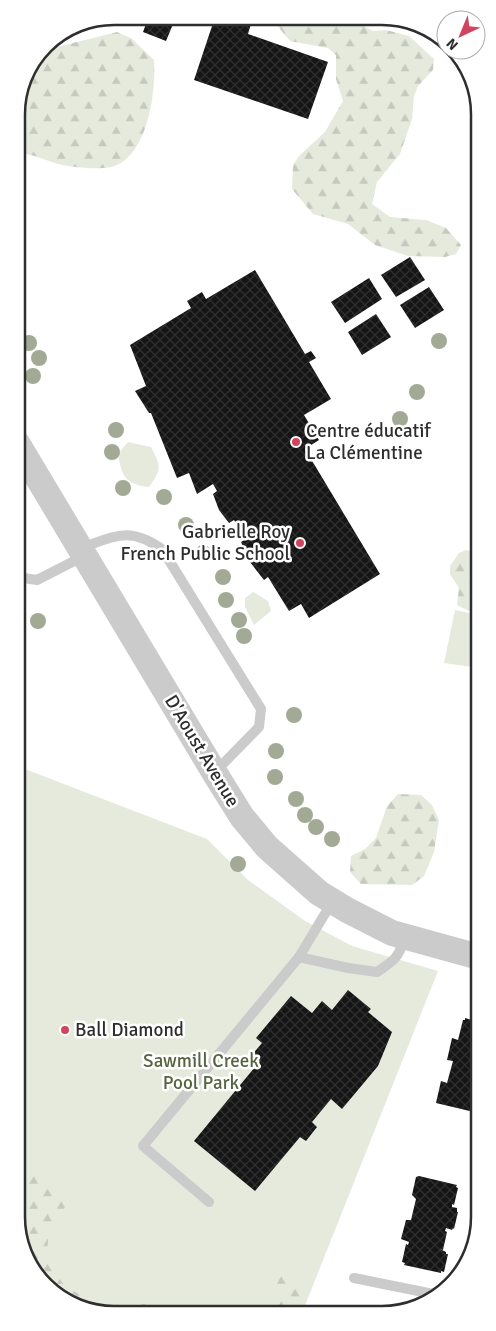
<svg xmlns="http://www.w3.org/2000/svg" width="496" height="1331" font-family="Signika,sans-serif">
  <style>
    .green { fill: #e5eadd }
    .forest { fill: url(#forest-firs) }
    .building { fill: url(#building-cross-hatch) }
    .lines { fill: none; stroke-linecap: round; stroke-linejoin: round }
    .service { stroke: #cbcbcb; stroke-width: 10 }
    .tertiary { stroke: #cbcbcb; stroke-width: 26 }
    .tree { fill: #a2aa96 }
    .poi-dot { fill: #d2435e; stroke: #fff; stroke-width: 2 }
    .labels { text-anchor: middle; dominant-baseline: central; stroke-width: 5; stroke-linejoin: round; paint-order: stroke }
    .poi-label { font-size: 19px; fill: #2e2e2e; stroke: #fff; text-anchor: start }
    .street-label { font-size: 19px; fill: #2e2e2e; stroke: #fff }
    .park-label { font-size: 19px; fill: #556540; stroke: #fff }
    .rim { fill: none; stroke: #2e2e2e; stroke-width: 2.5 }
  </style>
  <defs>
    <pattern id="forest-firs" width="22" height="20" patternUnits="userSpaceOnUse" patternTransform="scale(1.25)"><rect width="22" height="20" fill="#e5eadd"/><path d="M5 1l3.5 6h-7zM16 11l3.5 6h-7z" fill="#c5c9be"/></pattern>
    <pattern id="building-cross-hatch" width="8" height="8" patternUnits="userSpaceOnUse" patternTransform="scale(1.25)"><rect width="8" height="8" fill="#151515"/><path d="M0 0l8 8M0 8l8-8" fill="none" stroke="#2f2f2f"/></pattern>
  </defs>
  <rect width="100%" height="100%" fill="#fff"/>
  <!-- green -->
  <g class="green">
    <path d="M128,442l23,5c10,19 11,22 -2,40 -24,-3 -27,-10 -31,-33z"/>
    <polygon points="253,592 268,601 271,611 254,625 245,607 245,598"/>
    <polygon points="455,610 479,615 479,668 444,663"/>
    <polygon points="17,766 207,839 248,880 305,921 352,946 438,971 302,1313 95,1313 45,1286 18,1236"/>
  </g>
  <!-- forest -->
  <g class="forest">
    <polygon points="274,17 359,18 364,26 373,31 386,30 409,36 434,59 433,70 418,86 414,96 412,119 400,154 377,182 372,204 390,217 426,220 446,228 461,245 456,254 445,257 408,256 375,245 348,224 313,214 292,189 293,165 299,156 325,132 343,101 336,79 336,55 328,48 290,41 275,23"/>
    <path d="M117,32l14,6 23,22c2,30 -5,85 -33,103 -12,8 -39,5 -53,3 -17,-2 -34,-13 -51,-13l-1,-45 10,-37 18,-23h9z"/>
    <polygon points="466,550 479,553 479,614 473,613 457,605 459,588 450,574 450,566 459,553"/>
    <polygon points="398,794 421,795 432,805 439,820 434,852 424,876 412,885 361,884 350,872 351,856 365,849 376,838 387,806"/>
    <polygon points="18,1161 63,1190 67,1204 49,1230 46,1262 66,1287 100,1305 144,1304 175,1313 95,1313 45,1286 18,1236"/>
    <polygon points="279,1271 293,1276 303,1287 302,1302 298,1313 273,1313"/>
  </g>
  <!-- building -->
  <g class="building">
    <polygon points="149,16 176,17 166,41 143,32"/>
    <polygon points="215,17 253,17 248,34 328,62 308,119 194,80"/>
    <polygon points="410,257 425,280 396,297 381,275"/>
    <polygon points="255,270 305,354 311,351 316,358 309,362 331,399 304,415 319,440 305,449 380,574 309,618 301,604 289,611 268,577 264,580 250,562 241,542 246,539 234,520 229,523 219,510 213,494 217,491 213,484 197,494 189,473 177,478 151,413 149,413 135,391 146,386 130,345 191,308 187,301 202,292 206,299"/>
    <polygon points="369,278 382,299 345,323 331,302"/>
    <polygon points="429,287 444,310 415,328 400,305"/>
    <polygon points="376,314 391,337 362,355 348,332"/>
    <polygon points="478,866 479,867 479,902 470,900"/>
    <polygon points="348,990 371,1009 368,1012 392,1032 378,1066 342,1109 331,1099 312,1122 317,1127 306,1141 300,1137 255,1191 194,1141 260,1061 252,1055 262,1043 256,1038 291,996 312,1013 322,1001 332,1010"/>
    <polygon points="465,1018 479,1022 479,1111 478,1113 436,1103 441,1081 447,1083 453,1061 447,1060 452,1038 458,1040 463,1020 465,1020"/>
    <polygon points="419,1176 457,1185 456,1187 458,1188 454,1205 452,1204 452,1207 457,1208 457,1212 458,1212 454,1229 453,1228 452,1230 446,1228 445,1231 447,1232 443,1250 440,1249 446,1252 446,1254 448,1254 444,1272 441,1271 441,1273 404,1265 405,1263 402,1262 406,1244 408,1245 409,1242 401,1239 406,1220 411,1220 416,1199 412,1195 416,1177"/>
    <polygon points="346,1306 370,1312 370,1313 342,1313 344,1308 346,1308"/>
  </g>
  <g class="lines">
    <!-- service -->
    <g class="service">
      <path d="M81,548c35,-12 48,-22 81,1l99,160 -2,18 -44,45"/>
      <polyline points="17,577 37,580 84,556"/>
      <path d="M299,957l49,11 29,4c18,-12 21,-14 28,-34"/>
      <polyline points="209,1202 143,1146 299,957 332,902"/>
      <polyline points="354,1278 433,1294"/>
    </g>
    <!-- tertiary -->
    <polyline class="tertiary" points="17,443 214,772 242,817 267,847 319,893 347,910 392,933 479,957"/>
  </g>
  <!-- trees -->
  <g class="tree">
    <circle cx="439" cy="341" r="8"/>
    <circle cx="29" cy="343" r="8"/>
    <circle cx="39" cy="358" r="8"/>
    <circle cx="33" cy="376" r="8"/>
    <circle cx="417" cy="392" r="8"/>
    <circle cx="400" cy="419" r="8"/>
    <circle cx="116" cy="430" r="8"/>
    <circle cx="112" cy="452" r="8"/>
    <circle cx="123" cy="488" r="8"/>
    <circle cx="164" cy="497" r="8"/>
    <circle cx="186" cy="525" r="8"/>
    <circle cx="203" cy="553" r="8"/>
    <circle cx="223" cy="577" r="8"/>
    <circle cx="226" cy="600" r="8"/>
    <circle cx="239" cy="620" r="8"/>
    <circle cx="38" cy="621" r="8"/>
    <circle cx="244" cy="636" r="8"/>
    <circle cx="294" cy="715" r="8"/>
    <circle cx="276" cy="751" r="8"/>
    <circle cx="275" cy="777" r="8"/>
    <circle cx="296" cy="799" r="8"/>
    <circle cx="305" cy="815" r="8"/>
    <circle cx="316" cy="827" r="8"/>
    <circle cx="332" cy="839" r="8"/>
    <circle cx="238" cy="864" r="8"/>
  </g>
  <!-- markers -->
  <g class="poi-dot">
    <circle cx="296" cy="442" r="5"/>
    <circle cx="300" cy="543" r="5"/>
    <circle cx="65" cy="1030" r="5"/>
  </g>
  <g class="labels">
    <!-- poi labels -->
    <g class="poi-label">
      <text x="306" y="431">Centre éducatif<tspan x="306" dy="22">La Clémentine</tspan></text>
      <text x="290" y="532" text-anchor="end">Gabrielle Roy<tspan x="290" dy="22">French Public School</tspan></text>
      <text x="75" y="1030">Ball Diamond</text>
    </g>
    <!-- street labels -->
    <g class="street-label">
      <text transform="translate(202 751) rotate(59)">D'Aoust Avenue</text>
    </g>
    <!-- park labels -->
    <g class="park-label">
      <text x="201" y="1061">Sawmill Creek<tspan x="201" dy="22">Pool Park</tspan></text>
    </g>
  </g>
  <!-- crop -->
  <path d="M0 0H496V1331H0ZM114 25H382A89 89 0 0 1 471 114V1217A89 89 0 0 1 382 1306H114A89 89 0 0 1 25 1217V114A89 89 0 0 1 114 25Z" fill="#fff" fill-rule="evenodd"/>
  <path class="rim" d="M114 25H382A89 89 0 0 1 471 114V1217A89 89 0 0 1 382 1306H114A89 89 0 0 1 25 1217V114A89 89 0 0 1 114 25Z"/>
  <!-- north arrow -->
  <g transform="translate(461 35) rotate(224)"><circle r="24" fill="#ffffff" stroke="#ababab"/>
  <path d="M0-4L9 19L0 12L-9 19Z" fill="#d2435e"/>
  <text y="-8" font-size="14" font-weight="bold" text-anchor="middle" fill="#2e2e2e">N</text>
  </g>
</svg>
